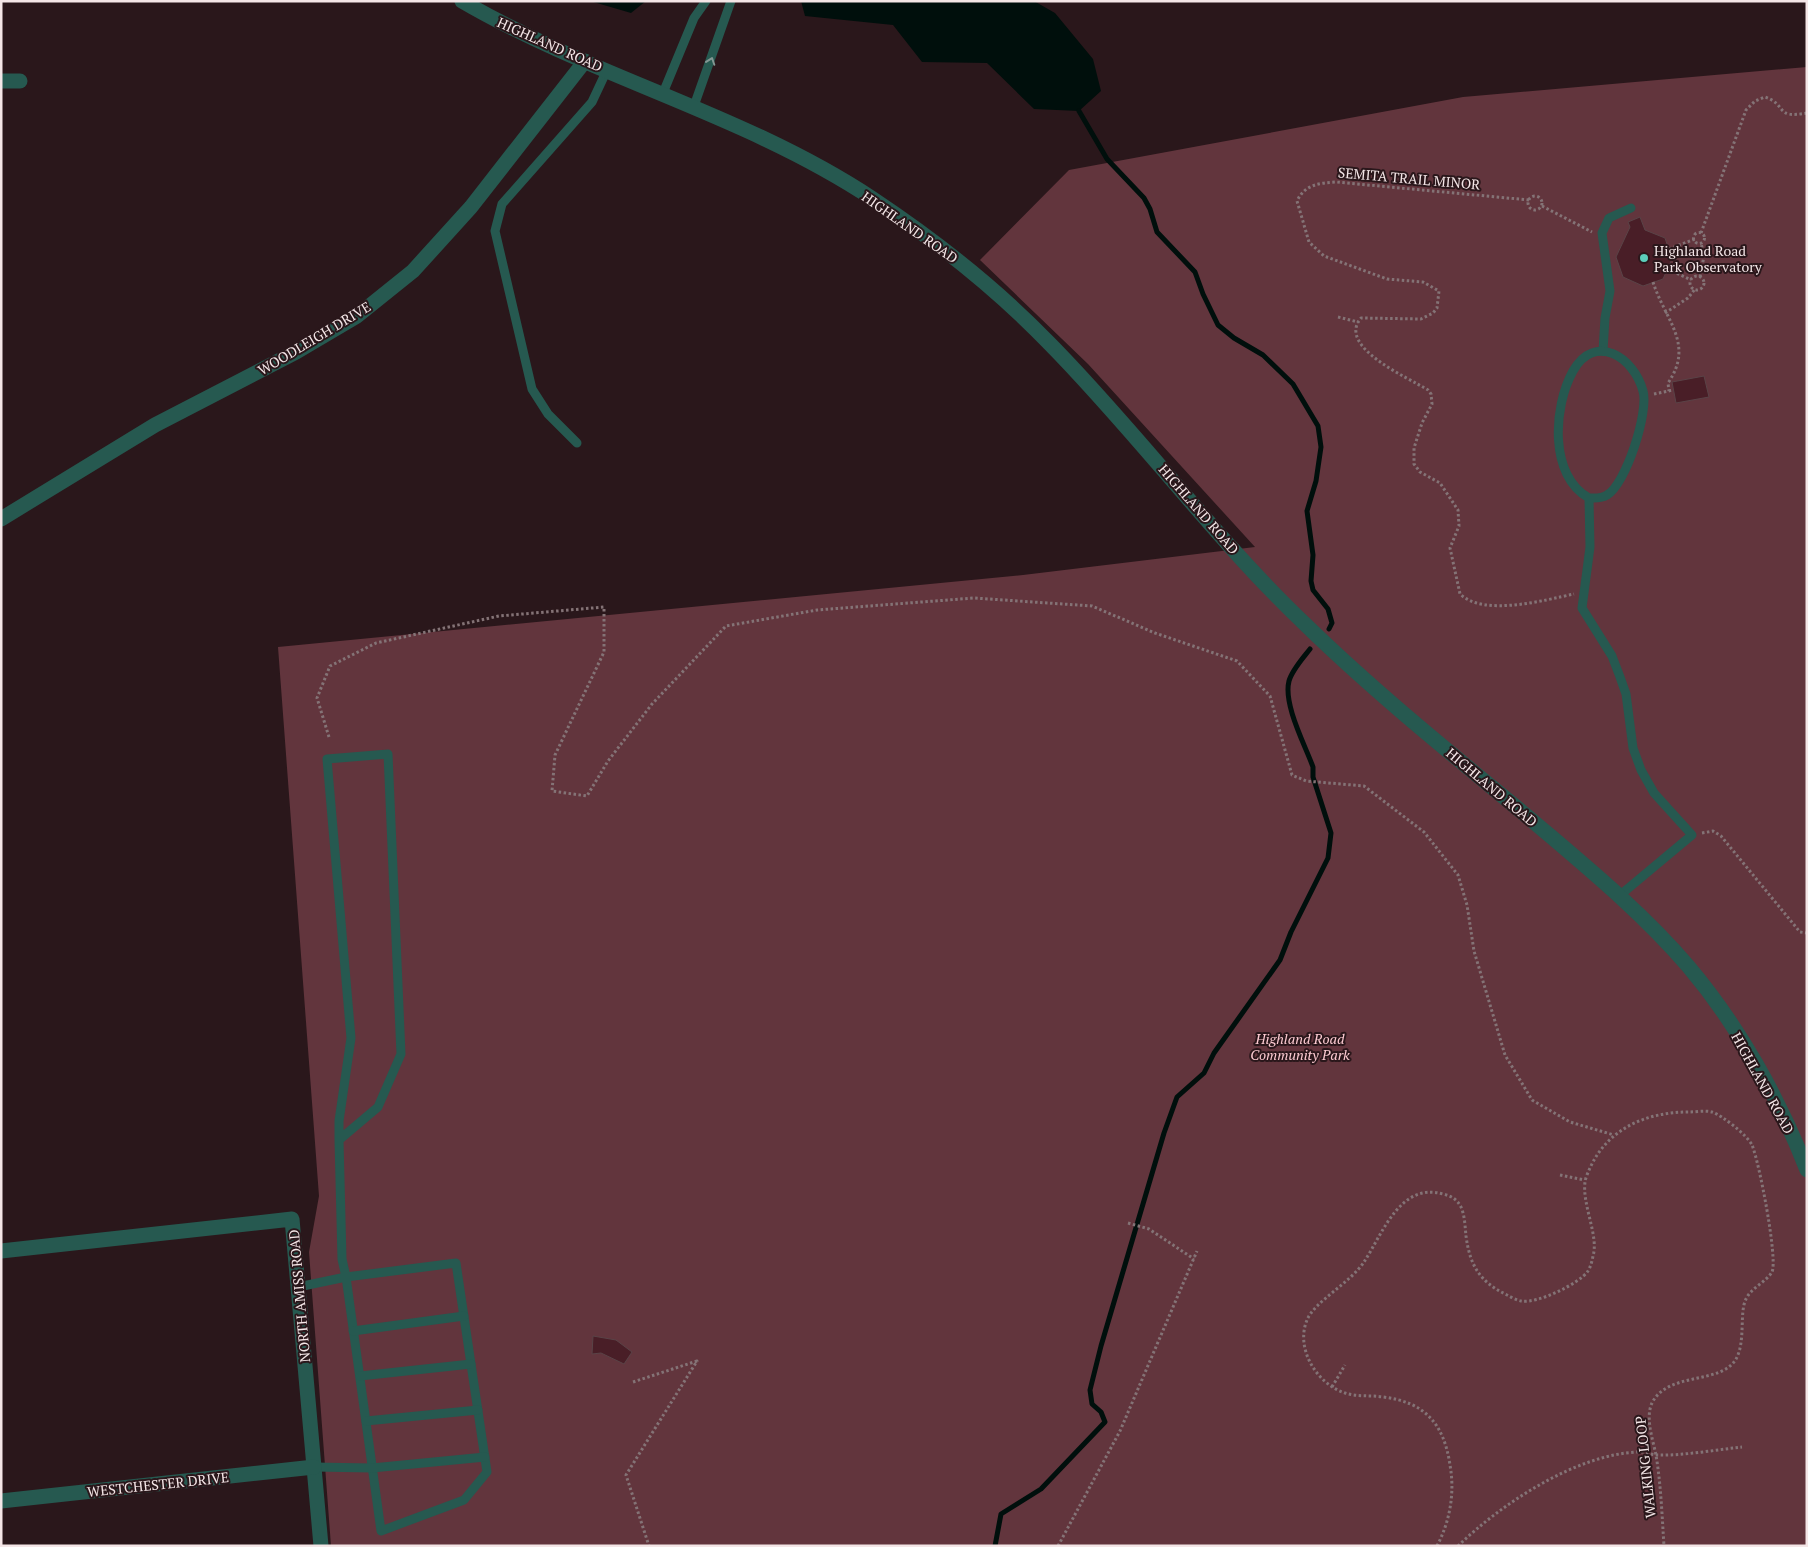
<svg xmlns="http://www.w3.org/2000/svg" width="1808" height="1547" font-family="'PT Serif',serif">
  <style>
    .green { fill: #62353d }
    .water { fill: #000f0c }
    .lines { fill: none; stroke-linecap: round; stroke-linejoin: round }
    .stream { stroke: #000f0c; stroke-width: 5 }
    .building { fill: #491e27; stroke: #5a4347 }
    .path { stroke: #847376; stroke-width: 3; stroke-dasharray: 2.5 2.5; stroke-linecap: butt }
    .service { stroke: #265950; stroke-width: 9 }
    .minor { stroke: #265950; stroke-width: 15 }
    .tertiary { stroke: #265950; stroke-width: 15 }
    .oneway { stroke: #839894 }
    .poi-dot { fill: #5ccebb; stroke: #2a171b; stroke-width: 2 }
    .labels { text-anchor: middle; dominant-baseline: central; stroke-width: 4; stroke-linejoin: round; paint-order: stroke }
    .street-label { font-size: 14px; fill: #f4e6e7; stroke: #2a171b }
    .poi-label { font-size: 14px; fill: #f4e6e7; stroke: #2a171b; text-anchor: start }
    .park-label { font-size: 14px; font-style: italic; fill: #fdcbd2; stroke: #2a171b }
  </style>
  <rect width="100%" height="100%" fill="#2a171b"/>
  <!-- green -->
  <polygon class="green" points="1807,67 1807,1546 331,1546 309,1252 319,1196 278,647 1023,575 1255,547 1088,364 980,260 1069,170 1463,97"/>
  <!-- water -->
  <g class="water">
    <polygon points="590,1 646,1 631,13"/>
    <polygon points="801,1 1034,1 1055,13 1093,59 1101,91 1079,111 1034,109 987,63 922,62 893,25 805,16"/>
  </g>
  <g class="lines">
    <!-- stream -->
    <g class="stream">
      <polyline points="1079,111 1107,159 1144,198 1150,209 1157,232 1195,272 1203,294 1218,325 1234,338 1263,355 1293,384 1318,426 1321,447 1316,481 1307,511 1313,555 1311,581 1313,590 1328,609 1332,623 1329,629"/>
      <path d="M995,1546l6,-32 40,-25 64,-67 -4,-10 -9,-8 -2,-14 11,-44 63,-213 13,-36 27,-24 10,-20 66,-93 11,-28 37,-74 3,-25 -18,-56v-10c-8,-22 -30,-63 -24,-86 3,-11 14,-23 21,-32"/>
    </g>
  </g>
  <!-- building -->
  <g class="building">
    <polygon points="1640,217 1645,230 1665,238 1672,259 1663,279 1643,286 1623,277 1616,257 1630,227 1628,222"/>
    <polygon points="1704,376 1709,397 1676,403 1672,382"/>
    <polygon points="593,1336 616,1340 632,1352 624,1364 601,1353 592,1354"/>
  </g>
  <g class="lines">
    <!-- path -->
    <g class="path">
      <circle cx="1535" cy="203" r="7"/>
      <path d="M1529,200l-193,-18c-16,1 -31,2 -39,19l12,41 15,14 63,23 36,3 16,9 -2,17 -4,5 -12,6 -60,-1c-25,29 48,60 67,72l3,4 1,10 -10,19 -8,25v16l6,8 20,11 18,27 1,16 -9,22 10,46c24,23 85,6 114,0"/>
      <polyline points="1542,206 1592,232"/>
      <circle cx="1699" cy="238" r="5.5"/>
      <path d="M1701,233l45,-123 9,-9 10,-4c23,8 9,22 42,16"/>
      <polyline points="1669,249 1695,239"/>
      <polyline points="1668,269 1691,280"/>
      <circle cx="1697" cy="283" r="7"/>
      <polyline points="1700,277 1704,256 1701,243"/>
      <path d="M1653,282c12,38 42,62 15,101l1,8"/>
      <polyline points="1665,313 1688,298 1695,289"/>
      <polyline points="1338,317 1358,322"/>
      <polyline points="1654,394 1673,390"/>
      <polyline points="329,737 317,698 330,666 376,643 499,616 604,607 604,652 555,755 552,791 587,796 608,761 652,704 726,626 817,610 974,598 1092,606 1155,633 1237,661 1270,696 1292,775 1306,781 1364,786 1424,832 1458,875 1467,905 1474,951 1505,1055 1532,1100 1570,1122 1614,1135"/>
      <polyline points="1702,833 1713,831 1721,836 1800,932 1807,933"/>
      <polyline points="1560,1175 1584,1180"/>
      <polyline points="1128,1223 1149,1229 1194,1259"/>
      <polyline points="633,1382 697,1361 626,1475 649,1546"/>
      <polyline points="1332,1387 1345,1365"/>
      <polyline points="1058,1546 1120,1431 1197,1251"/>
      <path d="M1437,1546c13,-25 18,-53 13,-81 -6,-41 -25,-63 -67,-68 -13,-2 -26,0 -38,-4 -28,-9 -50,-44 -38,-73 7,-18 43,-37 57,-58 19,-29 36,-80 79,-68 8,2 14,5 18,13 4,9 4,20 5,29 4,30 14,46 41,59 4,2 9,5 14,6 16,3 58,-17 67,-30 3,-5 4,-10 5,-15 6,-20 -11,-51 -8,-74 0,-3 4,-12 5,-14 18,-40 57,-56 99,-56 7,0 16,-2 23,0 10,3 36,24 40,33 7,16 26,114 20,127 -6,10 -21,16 -26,27 -7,14 0,42 -10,60 -15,26 -68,12 -84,44 -7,15 1,37 4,52 5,30 6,61 8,91"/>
      <path d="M1458,1546c43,-42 117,-91 179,-94 6,-1 12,2 18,3 28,1 59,-5 87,-8"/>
    </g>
    <!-- service -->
    <g class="service">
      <polyline points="663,93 694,18 706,1"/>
      <polyline points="694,106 731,1"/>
      <polyline points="1603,351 1605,318 1610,291 1602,233 1609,218 1631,208"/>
      <polyline points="577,443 548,414 532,389 495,231 502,204 592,102 607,70"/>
      <path d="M1589,498c-40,-22 -36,-91 -16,-127 22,-39 61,-14 70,20 6,21 -17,93 -36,104 -6,4 -12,3 -18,3l1,49 -8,61 30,48 8,21 6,17 7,54 8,22 13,23 38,42 -73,61"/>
      <polyline points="298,1287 346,1277 381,1531 464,1500 487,1472 456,1263 346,1277 342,1259 339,1140 378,1107 401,1054 388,754 327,759 351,1038 339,1121 339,1140"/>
      <polyline points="353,1331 464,1316"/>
      <polyline points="360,1376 471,1364"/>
      <polyline points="366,1421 478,1410"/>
      <polyline points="314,1467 372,1468 485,1457"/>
    </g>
    <!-- minor -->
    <g class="minor">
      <polyline points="1,81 20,81"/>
      <polyline points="1,519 155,425 296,352 357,316 413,271 471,207 585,61"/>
      <polyline points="1,1251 292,1219 321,1546"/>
      <polyline points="1,1501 314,1467"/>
    </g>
    <!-- tertiary -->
    <path class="tertiary" d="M462,1c132,77 283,113 411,198 63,42 123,89 176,144 90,91 165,195 258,283 70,68 146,129 221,191 55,47 113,94 160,149 50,59 91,132 119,204"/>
  </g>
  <!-- one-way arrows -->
  <defs><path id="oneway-chevron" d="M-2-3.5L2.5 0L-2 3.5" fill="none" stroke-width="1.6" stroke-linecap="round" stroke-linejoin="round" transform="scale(1.25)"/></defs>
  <use class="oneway" href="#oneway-chevron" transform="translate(711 61) rotate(-71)"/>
  <!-- markers -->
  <circle class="poi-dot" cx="1644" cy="258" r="5"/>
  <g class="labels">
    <!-- street labels -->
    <g class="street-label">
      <text transform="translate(550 44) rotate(24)">HIGHLAND ROAD</text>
      <text transform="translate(1409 178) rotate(5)">SEMITA TRAIL MINOR</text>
      <text transform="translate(910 227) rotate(35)">HIGHLAND ROAD</text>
      <text transform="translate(314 338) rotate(-31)">WOODLEIGH DRIVE</text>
      <text transform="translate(1199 509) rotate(49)">HIGHLAND ROAD</text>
      <text transform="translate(1492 787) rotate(40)">HIGHLAND ROAD</text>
      <text transform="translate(1763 1083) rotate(61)">HIGHLAND ROAD</text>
      <text transform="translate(299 1296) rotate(-95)">NORTH AMISS ROAD</text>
      <text transform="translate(1645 1467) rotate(-96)">WALKING LOOP</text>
      <text transform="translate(158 1484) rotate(-6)">WESTCHESTER DRIVE</text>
    </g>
    <!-- poi labels -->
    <g class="poi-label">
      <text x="1654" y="250">Highland Road<tspan x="1654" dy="16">Park Observatory</tspan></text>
    </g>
    <!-- park labels -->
    <g class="park-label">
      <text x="1300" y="1038">Highland Road<tspan x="1300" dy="16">Community Park</tspan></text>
    </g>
  </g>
  <!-- border -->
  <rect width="1808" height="1547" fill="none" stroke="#f4e6e7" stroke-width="5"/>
</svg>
